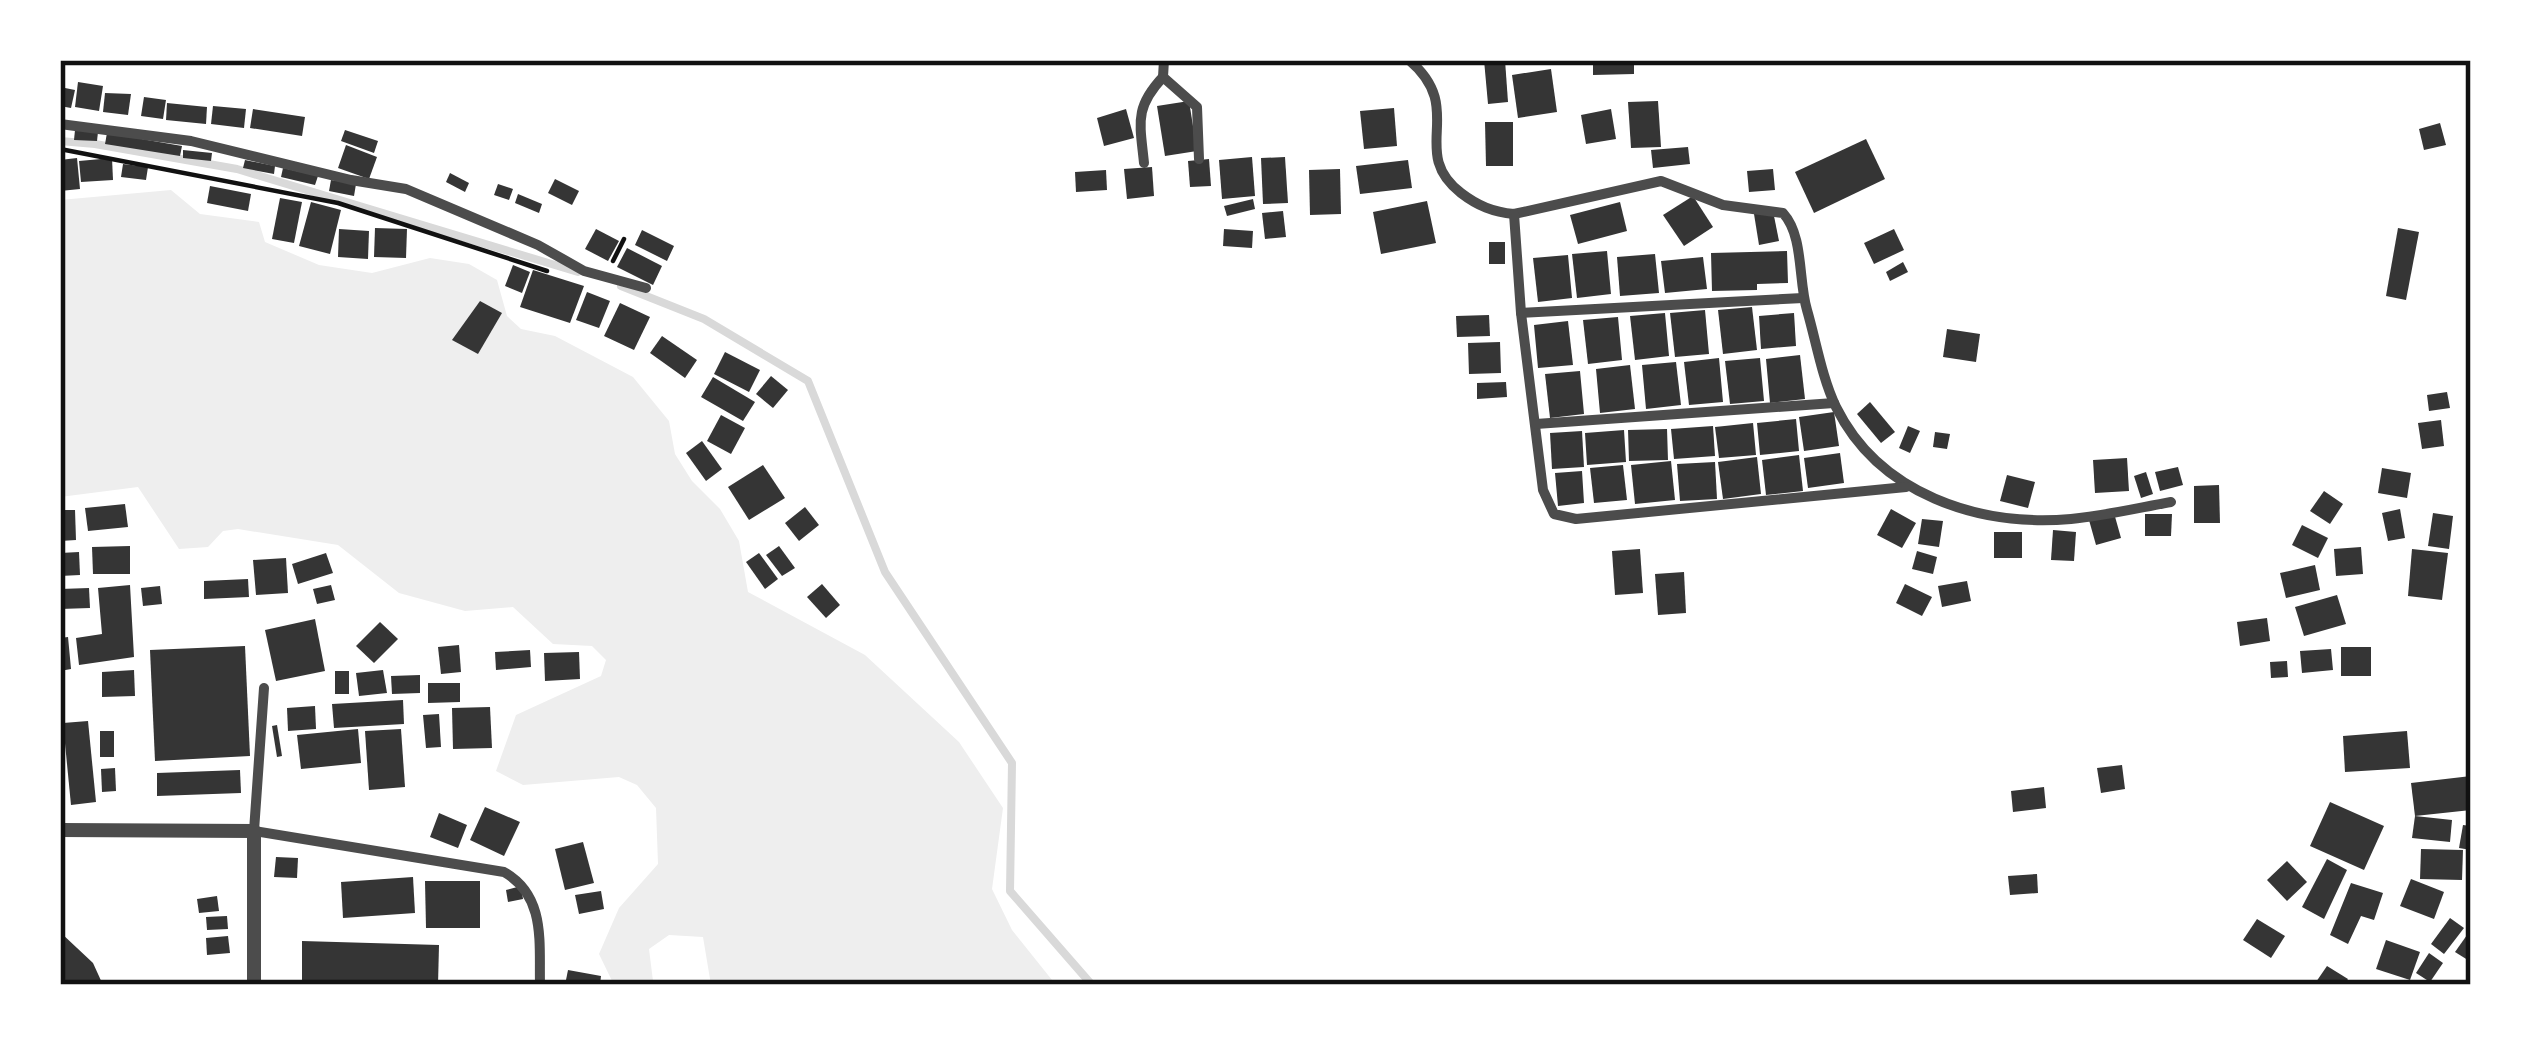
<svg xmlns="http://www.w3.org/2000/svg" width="2531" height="1045" font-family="Raleway,sans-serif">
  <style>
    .green { fill: #eee }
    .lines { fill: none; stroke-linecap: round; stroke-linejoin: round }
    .stream { stroke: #d9d9d9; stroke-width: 8 }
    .building { fill: #353535 }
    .path { stroke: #111; stroke-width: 4.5 }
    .minor { stroke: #4c4c4c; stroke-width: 10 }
    .tertiary { stroke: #4c4c4c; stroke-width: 14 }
    .neatline { fill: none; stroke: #111; stroke-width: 4.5 }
  </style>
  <rect width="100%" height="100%" fill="#fff"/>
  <!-- green -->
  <polygon class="green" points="171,190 200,214 259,222 265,242 319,265 372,273 430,258 469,264 497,280 507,316 521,329 555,336 633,377 669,421 675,454 692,481 720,509 739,541 748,592 865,655 959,742 1003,808 992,889 1012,930 1056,985 711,985 703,937 669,935 649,949 653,981 649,985 614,985 599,954 619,908 658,864 656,808 637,785 619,777 523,785 496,771 516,715 601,676 606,660 592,646 553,644 513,607 465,611 399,593 338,545 238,529 223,531 208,547 179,549 138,487 60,497 60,200"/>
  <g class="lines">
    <!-- stream -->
    <g class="stream">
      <polyline points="60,141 95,144 237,169 578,272"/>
      <polyline points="621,286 704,319 808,381 885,572 1012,763 1010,891 1092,985"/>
    </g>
  </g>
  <!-- building -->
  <g class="building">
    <polygon points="1484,60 1505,60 1508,102 1488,104"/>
    <polygon points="1593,60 1634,60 1634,74 1593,75"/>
    <polygon points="1551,69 1557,112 1518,118 1512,75"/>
    <polygon points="78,82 103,86 99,111 75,107"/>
    <polygon points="60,87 75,90 71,108 60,106"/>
    <polygon points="105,93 131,94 128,115 103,112"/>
    <polygon points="144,97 166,100 163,119 141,116"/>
    <polygon points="1189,101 1197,151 1165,156 1157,106"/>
    <polygon points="1658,101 1661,147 1631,148 1628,102"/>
    <polygon points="167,103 207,107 206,124 166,120"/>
    <polygon points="213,106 246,109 244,128 211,124"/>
    <polygon points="1394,108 1397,146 1364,149 1360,111"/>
    <polygon points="253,109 305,117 302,136 250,128"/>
    <polygon points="1126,109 1134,138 1104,146 1097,118"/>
    <polygon points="1611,109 1616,139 1586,144 1581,115"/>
    <polygon points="1485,122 1513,122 1513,166 1486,166"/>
    <polygon points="2440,123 2446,145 2424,150 2419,129"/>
    <polygon points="75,130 98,132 97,141 74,140"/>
    <polygon points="345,130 378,141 374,153 341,141"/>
    <polygon points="107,133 182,146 180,156 105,144"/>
    <polygon points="1866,139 1885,179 1814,213 1795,172"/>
    <polygon points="346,145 377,157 369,179 338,168"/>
    <polygon points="1688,147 1690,164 1653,168 1651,150"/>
    <polygon points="183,150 212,153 211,161 183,158"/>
    <polygon points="1252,157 1255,196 1222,199 1219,160"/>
    <polygon points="1285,157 1288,203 1263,204 1261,158"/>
    <polygon points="77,158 80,189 60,191 60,160"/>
    <polygon points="112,158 113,180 81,182 79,161"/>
    <polygon points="1209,159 1211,186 1190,187 1188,161"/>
    <polygon points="245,160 275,166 274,174 243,168"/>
    <polygon points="1408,160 1412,188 1360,194 1356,166"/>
    <polygon points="123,164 148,167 146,180 121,177"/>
    <polygon points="1152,167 1154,196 1127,199 1124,169"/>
    <polygon points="283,168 318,176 315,185 281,177"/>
    <polygon points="1340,169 1341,214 1310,215 1309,170"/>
    <polygon points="1773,169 1775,190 1749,192 1747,171"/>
    <polygon points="1106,170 1107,190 1076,192 1075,172"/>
    <polygon points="450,173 469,183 465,192 446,182"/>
    <polygon points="555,179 579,191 572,205 548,193"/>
    <polygon points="331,180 356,184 354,196 329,191"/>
    <polygon points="498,184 513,189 509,200 494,195"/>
    <polygon points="210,186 251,194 248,211 207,203"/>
    <polygon points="518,194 542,204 539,213 515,203"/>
    <polygon points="1693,196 1713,227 1684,246 1663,215"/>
    <polygon points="280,198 302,202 294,243 272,239"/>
    <polygon points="1253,199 1255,209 1227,216 1224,206"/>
    <polygon points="1427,201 1436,243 1381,254 1373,212"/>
    <polygon points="311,202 341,210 330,254 299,246"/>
    <polygon points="1620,202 1627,231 1578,244 1570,215"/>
    <polygon points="1283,211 1286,237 1265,239 1262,213"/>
    <polygon points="1773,211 1779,241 1759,245 1754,214"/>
    <polygon points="375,228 407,229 406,258 374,257"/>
    <polygon points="2398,228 2419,232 2406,300 2386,296"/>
    <polygon points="339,229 369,231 368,259 338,257"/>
    <polygon points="596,229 619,241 608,261 585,249"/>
    <polygon points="1224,229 1253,231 1252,248 1223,246"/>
    <polygon points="1894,229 1904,250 1874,264 1864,243"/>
    <polygon points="642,230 674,246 667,261 635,245"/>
    <rect x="1489" y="242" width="16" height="22"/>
    <polygon points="627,248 662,266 653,285 617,267"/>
    <polygon points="1607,251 1611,294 1577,298 1572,254"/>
    <polygon points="1787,251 1788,283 1757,284 1757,290 1712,291 1711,253"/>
    <polygon points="1655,254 1659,293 1620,296 1617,257"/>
    <polygon points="1568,255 1572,298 1538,302 1533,258"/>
    <polygon points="1703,257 1707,289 1665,293 1661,261"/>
    <polygon points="1903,262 1908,272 1890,281 1886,272"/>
    <polygon points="513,265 530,272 522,293 505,286"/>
    <polygon points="533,270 584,286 570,323 520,307"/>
    <polygon points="587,292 610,301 599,328 576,320"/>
    <polygon points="480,301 502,313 478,354 452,340"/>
    <polygon points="620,303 650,317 634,350 604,336"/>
    <polygon points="1752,307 1757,350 1723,354 1718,310"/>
    <polygon points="1705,310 1709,354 1675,357 1670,313"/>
    <polygon points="1665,313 1669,356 1635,360 1630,316"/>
    <polygon points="1794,313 1796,346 1761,349 1759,316"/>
    <polygon points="1489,315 1490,336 1457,337 1456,316"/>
    <polygon points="1618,317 1622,360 1588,364 1583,320"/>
    <polygon points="1568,321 1573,365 1538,368 1534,325"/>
    <polygon points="1947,329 1980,334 1976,362 1943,357"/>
    <polygon points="662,336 697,360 685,378 650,353"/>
    <polygon points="1500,342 1501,373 1469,374 1468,343"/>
    <polygon points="725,352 760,370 749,392 714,374"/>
    <polygon points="1800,355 1805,399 1770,403 1766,359"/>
    <polygon points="1719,358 1723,402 1689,405 1684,362"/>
    <polygon points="1760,358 1764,401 1730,404 1725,361"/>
    <polygon points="1676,362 1681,405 1646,409 1642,365"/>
    <polygon points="1630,365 1635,409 1600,413 1596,369"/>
    <polygon points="1580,371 1584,414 1550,418 1545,374"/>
    <polygon points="771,376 788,390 773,408 756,394"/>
    <polygon points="713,377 755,402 743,421 701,397"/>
    <polygon points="1506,382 1507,397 1477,399 1477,383"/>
    <polygon points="2447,392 2450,408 2429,411 2427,395"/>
    <polygon points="1870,402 1895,432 1881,443 1857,414"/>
    <polygon points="1834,412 1839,446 1804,451 1799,417"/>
    <polygon points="721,415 745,428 731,454 707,441"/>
    <polygon points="1796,419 1799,451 1760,455 1757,423"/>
    <polygon points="2441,420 2444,446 2422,449 2418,423"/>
    <polygon points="1753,423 1756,455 1719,458 1715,427"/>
    <polygon points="1713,426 1715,456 1674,459 1671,429"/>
    <polygon points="1908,426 1920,431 1910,453 1899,448"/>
    <polygon points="1667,429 1668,460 1629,461 1628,430"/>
    <polygon points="1624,430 1626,462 1587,465 1585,433"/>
    <polygon points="1582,431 1584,467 1552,469 1550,433"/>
    <polygon points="1935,432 1950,434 1947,449 1933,447"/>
    <polygon points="702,441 722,469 706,481 686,453"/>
    <polygon points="1840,453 1844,483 1808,488 1804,458"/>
    <polygon points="1799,455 1803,491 1766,495 1762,460"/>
    <polygon points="1757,457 1761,494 1723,499 1718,462"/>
    <polygon points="2127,458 2129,491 2095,493 2093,460"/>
    <polygon points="1671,461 1675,500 1635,504 1631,465"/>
    <polygon points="1715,462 1717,499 1680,501 1677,464"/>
    <polygon points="763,465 785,498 749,520 728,487"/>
    <polygon points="1623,465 1627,500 1594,503 1590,468"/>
    <polygon points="2178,467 2183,485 2160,491 2155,472"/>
    <polygon points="2382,468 2411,473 2407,498 2378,493"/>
    <polygon points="1582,471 1584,503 1558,506 1555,473"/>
    <polygon points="2146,472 2153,494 2141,498 2134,476"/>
    <polygon points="2007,475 2035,482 2028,508 2000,501"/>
    <polygon points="2219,485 2220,523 2194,523 2194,486"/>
    <polygon points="2324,491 2343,504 2330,524 2310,511"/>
    <polygon points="125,504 128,527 88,531 85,508"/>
    <polygon points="805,507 819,525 799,541 785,523"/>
    <polygon points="1891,509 1916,523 1902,548 1877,535"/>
    <polygon points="2400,509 2405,538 2388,541 2382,513"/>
    <polygon points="60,510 75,510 76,540 60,541"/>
    <polygon points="2114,513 2121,538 2096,545 2089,520"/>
    <polygon points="2433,513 2453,516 2449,549 2428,546"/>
    <polygon points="2145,514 2172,514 2171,536 2145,536"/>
    <polygon points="1922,519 1943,521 1939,547 1918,544"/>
    <polygon points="2302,525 2328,538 2318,558 2292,545"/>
    <polygon points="2053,530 2076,532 2074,561 2051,560"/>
    <rect x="1994" y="532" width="28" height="26"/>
    <polygon points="130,546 130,574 93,574 92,547"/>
    <polygon points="779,546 795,568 782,576 766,555"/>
    <polygon points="2361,547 2363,574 2336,576 2334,549"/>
    <polygon points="1640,549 1643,593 1615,595 1612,551"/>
    <polygon points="2412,549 2448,553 2442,600 2408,596"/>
    <polygon points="1917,551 1937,557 1933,574 1912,569"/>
    <polygon points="79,552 80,575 60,576 60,553"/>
    <polygon points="326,553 333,573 298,584 292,564"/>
    <polygon points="759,553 778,579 765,589 746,562"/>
    <polygon points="286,558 288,593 256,595 253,560"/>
    <polygon points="2315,565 2320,590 2286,598 2280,573"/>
    <polygon points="1684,572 1686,613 1658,615 1655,574"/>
    <polygon points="248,579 249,597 204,599 204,581"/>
    <polygon points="1967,581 1971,601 1942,607 1938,586"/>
    <polygon points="822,584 840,605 826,618 807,597"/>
    <polygon points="1905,584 1932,597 1922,616 1896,603"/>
    <polygon points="130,585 134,657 79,665 76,638 102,634 98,588"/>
    <polygon points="331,585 335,600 317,604 313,589"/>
    <polygon points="160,586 162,604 143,606 141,588"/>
    <polygon points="89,588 90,608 60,609 60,589"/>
    <polygon points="2337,595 2346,624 2304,636 2295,607"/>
    <polygon points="2267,618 2270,641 2240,646 2237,622"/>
    <polygon points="315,619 325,671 276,681 265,630"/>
    <polygon points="380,622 398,639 374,663 356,646"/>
    <polygon points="68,637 71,669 60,671 60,638"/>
    <polygon points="459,645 461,672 441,674 438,647"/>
    <polygon points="245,646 250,756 155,761 150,650"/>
    <rect x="2341" y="647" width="30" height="29"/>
    <polygon points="2331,649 2333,670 2302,673 2300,651"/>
    <polygon points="530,650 531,667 496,670 495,652"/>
    <polygon points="579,652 580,679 545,681 544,653"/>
    <polygon points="2287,661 2288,677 2271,678 2270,662"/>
    <polygon points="134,670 135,696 102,697 102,672"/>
    <polygon points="383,670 387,693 359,696 356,673"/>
    <rect x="335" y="671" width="14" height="23"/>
    <polygon points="420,675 420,693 392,694 391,676"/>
    <polygon points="428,683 460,683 460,702 428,703"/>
    <polygon points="403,700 404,724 334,728 332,704"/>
    <polygon points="315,706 316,729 288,731 287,708"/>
    <polygon points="490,707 492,748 453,749 452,708"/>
    <polygon points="439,714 441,747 426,748 423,715"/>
    <polygon points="88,721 96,802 71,805 63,723"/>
    <polygon points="277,725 282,756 277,757 272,726"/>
    <polygon points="358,729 361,763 301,769 297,735"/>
    <polygon points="401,729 405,787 369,790 365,731"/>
    <rect x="100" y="731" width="14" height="26"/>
    <polygon points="2407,731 2410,768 2345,772 2343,736"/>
    <polygon points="2122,765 2125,789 2101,793 2097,768"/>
    <polygon points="115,768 116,791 102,792 101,769"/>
    <polygon points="240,770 241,793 157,796 157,773"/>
    <polygon points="2471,776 2471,810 2415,816 2411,783"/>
    <polygon points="2044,787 2046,808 2013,812 2011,791"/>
    <polygon points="2330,802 2384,826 2364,870 2310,846"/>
    <polygon points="485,807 520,822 504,856 470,840"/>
    <polygon points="439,813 467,825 458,848 430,837"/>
    <polygon points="2415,816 2452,820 2450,842 2412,838"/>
    <polygon points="2463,825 2471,826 2471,850 2459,848"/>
    <polygon points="583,842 594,883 565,890 555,849"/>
    <polygon points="2421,849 2463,850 2462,880 2420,879"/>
    <polygon points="276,857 298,858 297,878 274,877"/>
    <polygon points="2327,859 2347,870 2324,919 2302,907"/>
    <polygon points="2287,861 2307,882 2287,901 2267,880"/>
    <polygon points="2037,874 2038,893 2010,895 2008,876"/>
    <polygon points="413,877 415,913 343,918 341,882"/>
    <polygon points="2411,879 2444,892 2434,919 2400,906"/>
    <polygon points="425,881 480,881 480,928 426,928"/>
    <polygon points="2351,883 2383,893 2374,920 2361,916 2348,944 2330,935"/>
    <polygon points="521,886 523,899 508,902 506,890"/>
    <polygon points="601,891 604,909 579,914 575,895"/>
    <polygon points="217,896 219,911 199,913 197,899"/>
    <polygon points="227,916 228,929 207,930 206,917"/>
    <polygon points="2450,918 2464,928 2444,954 2431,944"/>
    <polygon points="2257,919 2285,936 2271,958 2243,940"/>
    <polygon points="60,932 93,963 103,985 60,985"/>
    <polygon points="2467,935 2471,938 2471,962 2455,952"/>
    <polygon points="228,936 230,953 207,955 206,938"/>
    <polygon points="2386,940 2420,952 2410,980 2376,969"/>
    <polygon points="302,941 439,945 438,985 302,985"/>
    <polygon points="2429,953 2443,963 2430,982 2416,973"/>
    <polygon points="2327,966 2348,979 2344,985 2316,982"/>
    <polygon points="568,970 601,976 600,985 565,985"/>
  </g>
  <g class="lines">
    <!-- path -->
    <g class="path">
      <polyline points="60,149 338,203 547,271"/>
      <polyline points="613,261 624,239"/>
    </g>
    <!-- minor -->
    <g class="minor">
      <polyline points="1164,60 1163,77 1197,107 1199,159"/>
      <path d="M1409,60c59,50 -2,91 52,133 17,13 32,19 53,21l147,-33 62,24 60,8c21,23 15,67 24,97 9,31 15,68 29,97 43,87 142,120 235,112 33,-3 67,-11 100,-17"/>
      <polyline points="60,124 191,141 351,180 406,189 538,245 584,271 646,288"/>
      <path d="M1144,163c-4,-40 -10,-55 19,-86"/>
      <polyline points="1514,214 1521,313 1543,490 1554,514 1576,519 1906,487"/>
      <polyline points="1521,313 1803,298"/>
      <polyline points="1536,424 1834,403"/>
      <path d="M264,688l-10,143 250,41c42,24 35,70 36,113"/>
    </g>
    <!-- tertiary -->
    <polyline class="tertiary" points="60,830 254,831 254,985"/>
  </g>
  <!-- border -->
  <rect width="2531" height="1045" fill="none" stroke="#ffffff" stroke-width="126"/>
  <rect x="63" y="63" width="2405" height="919" class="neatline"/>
</svg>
